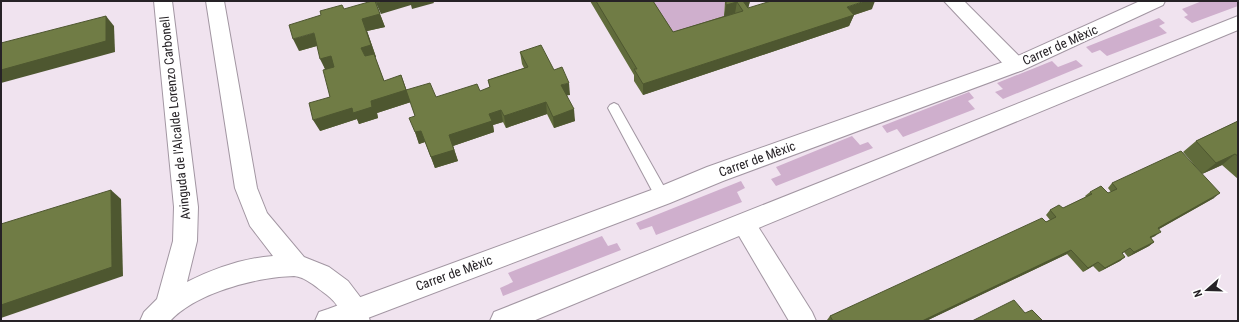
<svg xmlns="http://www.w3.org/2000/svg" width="1239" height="322" font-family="'Roboto Condensed',sans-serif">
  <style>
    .green { fill: #cfafcd }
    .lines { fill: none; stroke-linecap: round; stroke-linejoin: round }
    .lane-casing { stroke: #a296a2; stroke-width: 2 }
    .street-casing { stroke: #a296a2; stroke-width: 2 }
    .secondary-casing { stroke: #a296a2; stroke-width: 2 }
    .primary-casing { stroke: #a296a2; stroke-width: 2 }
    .lane { fill: #fff; fill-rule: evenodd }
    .street { fill: #fff; fill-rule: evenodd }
    .secondary { fill: #fff; fill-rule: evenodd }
    .primary { fill: #fff; fill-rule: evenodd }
    .wall { fill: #606b3b }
    .shaded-wall { fill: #4e5730 }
    .building { fill: #707c45; stroke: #4e5730 }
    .labels { text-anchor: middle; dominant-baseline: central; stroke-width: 4; stroke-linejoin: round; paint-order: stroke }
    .street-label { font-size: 13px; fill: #262226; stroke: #fff }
  </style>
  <rect width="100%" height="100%" fill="#f0e3ef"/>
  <!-- green -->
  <g class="green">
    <polygon points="644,1 725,1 724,17 672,43"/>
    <polygon points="1202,1 1238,1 1238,6 1192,23 1184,17 1188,15 1182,9"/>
    <polygon points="1159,18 1165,23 1159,26 1167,33 1107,56 1100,50 1092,53 1086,47"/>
    <polygon points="1076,60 1083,66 1003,99 995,92 1003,89 997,83 1052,61 1058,67"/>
    <polygon points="969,92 974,98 968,101 975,109 903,137 897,129 887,133 882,126"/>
    <polygon points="852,136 860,145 868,142 873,148 776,186 771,179 781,175 776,167"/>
    <polygon points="741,181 745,188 737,192 742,202 656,235 652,226 640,230 636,223"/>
    <polygon points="602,236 608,246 617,243 621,250 503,296 500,288 513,282 508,273"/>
  </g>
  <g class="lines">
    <!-- lane casing -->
    <g class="lane-casing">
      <polygon id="lane" points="614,103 618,105 667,192 669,196 667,200 662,202 657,200 608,108 610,105"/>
    </g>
    <!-- street casing -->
    <g class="street-casing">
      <g id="street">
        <polygon points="944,1 964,1 1023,60 1026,65 1023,70 1016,72 1009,70"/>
        <polygon points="744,214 752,217 812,312 816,321 789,321 732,224 736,217"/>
      </g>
    </g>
    <!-- secondary casing -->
    <g class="secondary-casing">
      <path id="secondary" d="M154,1h18l26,206 -1,34 -10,41c26,-13 56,-24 86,-26l-23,-30 -15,-38 -29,-187h18l33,187 10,25 37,44 25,10 19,14 16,21 6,19h-26c-2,-12 -11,-22 -21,-29 -8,-6 -18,-15 -29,-16 -5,0 -11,1 -15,1 -35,4 -85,18 -109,44h-30l4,-9 13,-13 16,-58 1,-34z"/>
    </g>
    <!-- primary casing -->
    <g class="primary-casing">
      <g id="primary">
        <polygon points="1140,1 1165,1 1163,5 1023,70 723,181 670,203 360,321 315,321 319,312 328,309 654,189 707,167 1009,60"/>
        <polygon points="1238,16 1238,30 533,321 490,321 494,312"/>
      </g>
    </g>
    <!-- lane -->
    <use href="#lane" class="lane"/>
    <!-- street -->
    <use href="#street" class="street"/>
    <!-- secondary -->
    <use href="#secondary" class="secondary"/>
    <!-- primary -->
    <use href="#primary" class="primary"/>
  </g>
  <!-- wall -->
  <g class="wall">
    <polygon points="375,1 385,27 367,31 376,57 375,57 384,81 407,90 436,97 480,91 490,88 488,80 524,68 522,64 520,52 554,70 570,95 567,95 575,121 554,128 547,114 506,128 503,122 493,125 494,132 453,146 458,161 435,168 425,142 419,144 415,132 415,116 411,102 377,113 378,118 359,124 357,119 320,131 330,97 325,69 317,46 299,51"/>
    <polygon points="590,1 653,1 673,32 724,16 725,1 750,1 748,8 872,9 854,15 849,26 643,95 634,81 634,75"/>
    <polygon points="1238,121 1238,179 1222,165 1202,174 1183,152 1196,141"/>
    <polygon points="1112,183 1214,198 1159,229 1155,236 1151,238 1154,242 1149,246 1128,257 1124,252 1122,254 1125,257 1120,261 1099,272 1093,266 1083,272 1067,254 926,321 828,321 827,320 830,316 1050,220 1046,215 1050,210 1063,208 1086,197 1085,196 1090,192 1108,193 1111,192 1108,188"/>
  </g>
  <!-- shaded-wall -->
  <g class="shaded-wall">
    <polygon points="375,1 385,27 367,31 376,57 375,57 388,93 367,60 361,48 362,19"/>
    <polygon points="384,1 433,1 434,3 412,9 411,5 381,14 376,3"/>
    <polygon points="742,1 750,1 748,9"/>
    <polygon points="865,1 875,1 872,9 854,15 849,26 643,95 643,84 847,7"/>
    <polygon points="737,2 735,13 724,17 726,5"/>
    <polygon points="106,16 114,26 115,52 1,83 1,70"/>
    <polygon points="314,33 320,45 299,51 293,39"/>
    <polygon points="331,56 337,68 326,71 320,59"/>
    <polygon points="401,75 411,102 377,113 378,118 359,124 357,119 320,131 313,120 371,101"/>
    <polygon points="569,83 570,95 563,96 561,85"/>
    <polygon points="546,102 547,114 506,128 504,116"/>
    <polygon points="574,109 575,121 554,128 553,117"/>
    <polygon points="501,110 503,122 493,125 494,132 453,146 458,161 435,168 431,157 449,135 489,114"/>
    <polygon points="421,131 425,142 419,144 415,132"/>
    <polygon points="1235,154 1222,165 1202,174 1216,163"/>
    <polygon points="111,190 121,199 123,276 1,318 1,305"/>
    <polygon points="1220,193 1214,198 1152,233 1158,228"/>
    <polygon points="1161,232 1155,236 1144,241 1150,237"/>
    <polygon points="1154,242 1149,246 1128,257 1134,252"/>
    <polygon points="1071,250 1067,254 926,321 922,321"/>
    <polygon points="1125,257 1120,261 1099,272 1105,268"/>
    <polygon points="1098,262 1093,266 1083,272 1088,268"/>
  </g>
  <!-- building -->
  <g class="building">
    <polygon points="372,1 375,1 380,14 362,19 371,45 361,48 365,56 374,54 384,81 401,75 406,90 371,101 372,107 353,113 352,108 313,120 309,103 330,97 323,70 334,67 331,56 320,59 314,33 293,39 289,25 321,15 320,11 342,5 344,9"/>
    <polygon points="376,1 384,1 376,3"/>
    <polygon points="596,1 653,1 673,32 743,11 737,2 726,5 726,1 743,1 748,8 771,1 865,1 847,7 854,15 643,84 634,69 637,69"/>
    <polygon points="106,16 106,41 1,70 1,43"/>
    <polygon points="541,45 554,70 562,67 569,83 561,85 574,109 553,117 546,102 504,116 501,110 489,114 492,121 449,135 454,150 431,157 421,131 415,132 409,118 415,116 406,90 430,83 436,97 477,84 480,91 490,87 488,80 528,67 520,52"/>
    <polygon points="1238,121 1238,156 1235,154 1216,163 1196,141"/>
    <polygon points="1181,151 1220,193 1158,228 1161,232 1150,237 1154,242 1134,252 1130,248 1122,253 1125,257 1105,268 1098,262 1088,268 1071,250 922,321 833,321 830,316 1042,218 1046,222 1056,217 1050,210 1059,205 1063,208 1092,194 1090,192 1101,186 1108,193 1117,189 1112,183"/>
    <polygon points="111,190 112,267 1,305 1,224"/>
    <polygon points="1014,300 1025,313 1032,310 1043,321 972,321"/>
  </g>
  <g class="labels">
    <!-- street labels -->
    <g class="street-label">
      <text transform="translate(1060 45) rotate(-24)">Carrer de Mèxic</text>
      <text transform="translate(175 118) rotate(-96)">Avinguda de l'Alcalde Lorenzo Carbonell</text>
      <text transform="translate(757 159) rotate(-20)">Carrer de Mèxic</text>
      <text transform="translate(454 273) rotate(-20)">Carrer de Mèxic</text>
    </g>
  </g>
  <!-- border -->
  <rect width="1239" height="322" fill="none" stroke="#262226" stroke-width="4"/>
  <!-- north arrow -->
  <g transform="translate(1207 290) rotate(250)" stroke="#ffffff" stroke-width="3" paint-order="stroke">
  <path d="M0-3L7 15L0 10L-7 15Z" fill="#262226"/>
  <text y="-6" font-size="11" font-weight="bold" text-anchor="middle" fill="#262226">N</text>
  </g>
</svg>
